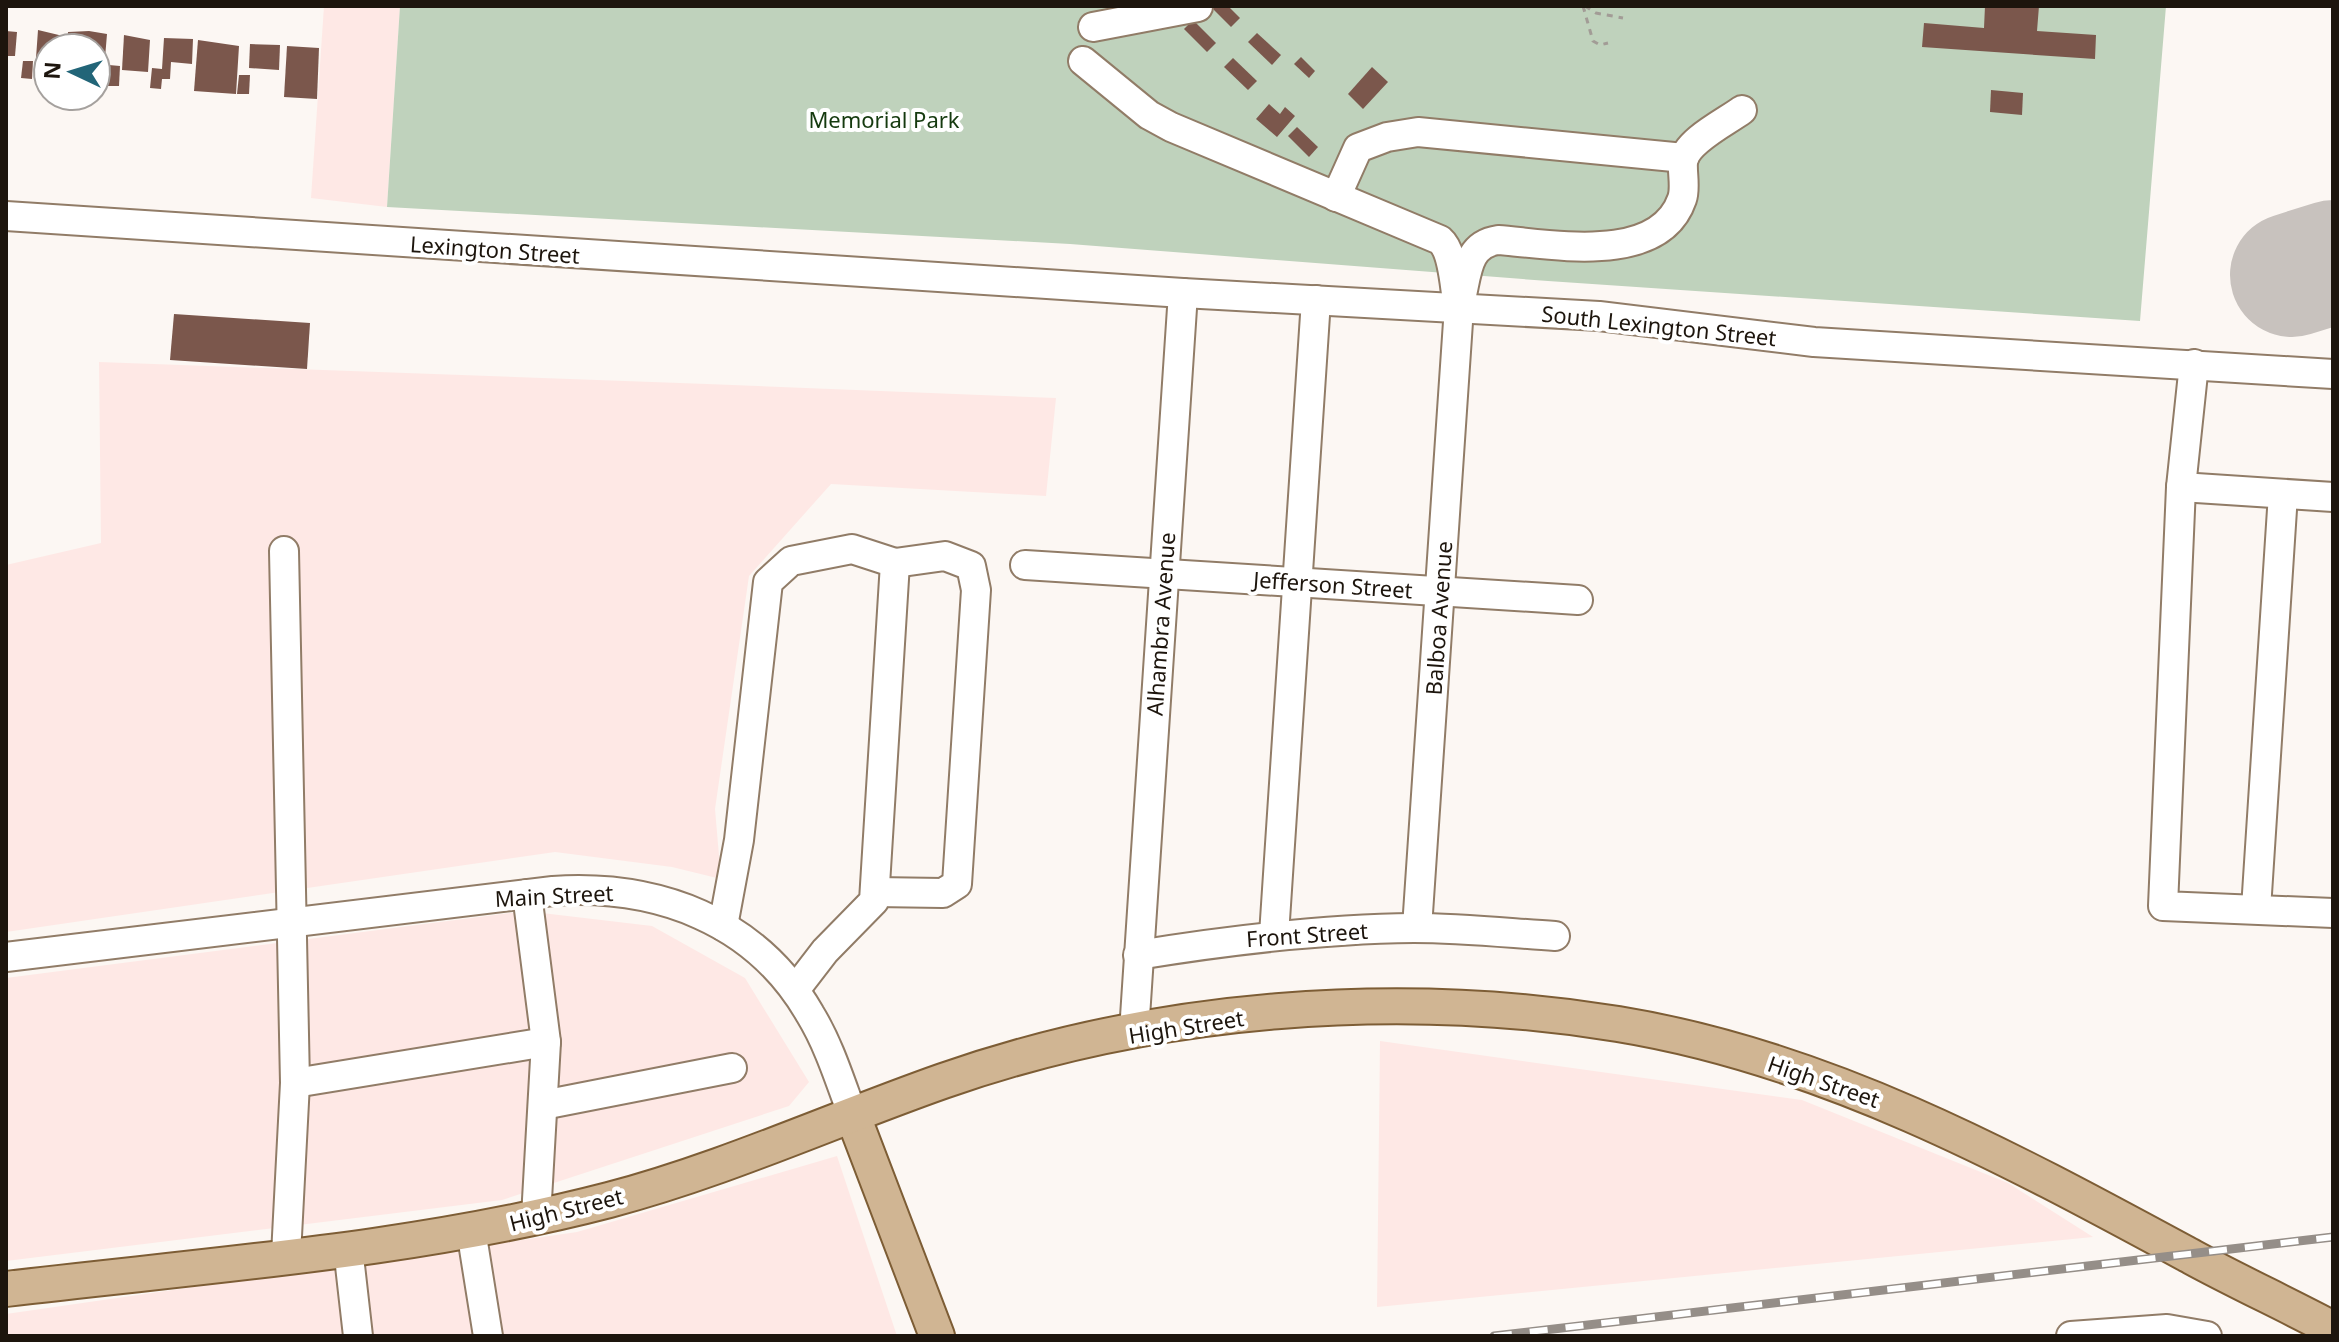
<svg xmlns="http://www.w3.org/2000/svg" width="2339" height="1342" font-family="'Noto Sans',sans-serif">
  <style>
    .industrial { fill: #fee8e5 }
    .green { fill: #bfd2bc }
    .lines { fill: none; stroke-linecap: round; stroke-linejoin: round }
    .runway { stroke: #c8c2be; stroke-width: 124 }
    .building { fill: #7b574c }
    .minor-casing { stroke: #917c67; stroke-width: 32 }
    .major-casing { stroke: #7d5d35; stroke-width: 38 }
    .path { stroke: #a29c96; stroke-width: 3; stroke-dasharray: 6 6; stroke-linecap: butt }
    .minor { stroke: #fff; stroke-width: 28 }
    .major { stroke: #d0b593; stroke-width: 34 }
    .rail-casing { stroke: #958e88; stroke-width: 9 }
    .rail { stroke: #fff; stroke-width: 6; stroke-dasharray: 18; stroke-linecap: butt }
    .labels { text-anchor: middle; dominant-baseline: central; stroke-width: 8; stroke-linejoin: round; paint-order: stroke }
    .park-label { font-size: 22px; fill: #153a0f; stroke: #fff }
    .street-label { font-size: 22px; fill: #1d150d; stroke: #fff }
  </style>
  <rect width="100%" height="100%" fill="#fcf7f3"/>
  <!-- industrial -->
  <g class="industrial">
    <polygon points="324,6 400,6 387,207 311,198"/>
    <polygon points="99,362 707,384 1056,398 1046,496 831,484 749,576 715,809 721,879 672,867 555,852 6,932 6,565 101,543"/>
    <polygon points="525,911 652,926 745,978 809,1082 789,1106 502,1200 6,1261 6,978"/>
    <polygon points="1380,1041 1802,1100 2008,1183 2093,1237 1377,1307"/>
    <polygon points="837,1156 897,1336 6,1336 6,1314 577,1232"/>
  </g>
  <!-- green -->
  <polygon class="green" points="400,6 2166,6 2140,321 1548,281 1070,244 387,207"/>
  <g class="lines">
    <!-- runway -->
    <polyline class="runway" points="2292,275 2333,262"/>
  </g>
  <!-- building -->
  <g class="building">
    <polygon points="1210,6 1228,6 1240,18 1231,27"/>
    <polygon points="1985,6 2039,6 2037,31 2096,35 2095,59 1922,47 1924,23 1984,28"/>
    <polygon points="1193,20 1216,43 1207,52 1184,29"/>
    <polygon points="38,30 63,36 62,48 48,48 48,58 36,58"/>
    <polygon points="6,31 17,32 15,56 6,56"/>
    <polygon points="89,31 107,34 105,58 96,58 96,48 67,48 68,32"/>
    <polygon points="1257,33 1281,55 1272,65 1248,42"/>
    <polygon points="124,35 150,40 148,72 122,70"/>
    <polygon points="164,38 193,39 192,64 171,62 170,79 162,79 161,89 150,88 152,68 162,69"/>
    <polygon points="198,40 239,46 236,94 194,91"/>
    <polygon points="250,44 280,45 279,70 249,68"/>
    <polygon points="287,46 319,48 317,99 284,97"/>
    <polygon points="1301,57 1315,71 1309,78 1294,64"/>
    <polygon points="1233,58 1257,81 1248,90 1224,67"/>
    <polygon points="23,61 33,61 32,79 21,78"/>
    <polygon points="109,65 120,66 119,86 108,86"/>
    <polygon points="1372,67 1388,82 1363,109 1348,94"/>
    <polygon points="239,75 250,75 249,94 237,94"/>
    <polygon points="1991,90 2023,93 2022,115 1990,112"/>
    <polygon points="1269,104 1280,114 1285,107 1295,116 1277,137 1256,119"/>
    <polygon points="1297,127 1318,147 1309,157 1288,136"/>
    <polygon points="174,314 310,323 307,369 170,360"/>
  </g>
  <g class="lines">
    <!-- minor casing -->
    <g class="minor-casing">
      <g id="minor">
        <polyline points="1093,27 1198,7"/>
        <path d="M1083,61l66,54 22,12 269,113c14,12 14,47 18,66"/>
        <polyline points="1336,197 1358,148 1387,137 1418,132 1684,158"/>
        <polyline points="6,216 1183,293 1599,316 1814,342 2333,374"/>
        <polyline points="2194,364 2181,487 2163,906 2333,913"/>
        <polyline points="2181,487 2333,497"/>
        <polyline points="284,551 295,1083 286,1255"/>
        <polyline points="1025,565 1578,600"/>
        <polyline points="875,892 943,893 957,884 976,590 971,566 945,556 895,563"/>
        <polyline points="527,894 546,1042 536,1217"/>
        <polyline points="2256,909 2283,494"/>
        <polyline points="723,926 739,840 768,582 791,561 852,549 895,563 874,901 825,951 795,990"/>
        <path d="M1417,928l42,-621c9,-30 5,-62 39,-67 53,4 161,26 184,-41 4,-11 0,-26 1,-37 3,-21 43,-40 59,-52"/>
        <polyline points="1274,935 1316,300"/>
        <path d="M1138,955c92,-15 183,-26 276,-27 47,0 94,5 141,8"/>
        <path d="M6,957l547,-66c104,-7 203,29 257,123 19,31 30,67 43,102"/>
        <polyline points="1134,1032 1183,293"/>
        <polyline points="295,1083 546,1042"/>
        <polyline points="543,1105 732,1068"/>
        <polyline points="471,1230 488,1336"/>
        <polyline points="348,1248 358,1336"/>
        <polyline points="2071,1336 2167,1329 2207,1336"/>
      </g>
    </g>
    <!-- major casing -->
    <g class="major-casing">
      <g id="major">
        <polyline points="853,1116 937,1336"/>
        <path d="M6,1289c201,-24 407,-38 603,-89 114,-30 223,-80 334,-119 211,-74 454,-93 675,-57 208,34 391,134 574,233 46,25 94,47 141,72"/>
      </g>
    </g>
    <!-- path -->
    <g class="path">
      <polyline points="1583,6 1593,41 1600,45 1608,43"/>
      <polyline points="1585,6 1596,13 1623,18"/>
    </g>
    <!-- minor -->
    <use href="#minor" class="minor"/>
    <!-- major -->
    <use href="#major" class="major"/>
    <!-- rail casing -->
    <g class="rail-casing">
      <polyline id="rail" points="1494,1336 2333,1237"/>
    </g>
    <!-- rail -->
    <use href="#rail" class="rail"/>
  </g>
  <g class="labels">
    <!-- park labels -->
    <g class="park-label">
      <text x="884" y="119">Memorial Park</text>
    </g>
    <!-- street labels -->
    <g class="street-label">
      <text transform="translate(495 249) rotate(4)">Lexington Street</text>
      <text transform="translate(1659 325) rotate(6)">South Lexington Street</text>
      <text transform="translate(1333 584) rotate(4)">Jefferson Street</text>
      <text transform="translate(1438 618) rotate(-86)">Balboa Avenue</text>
      <text transform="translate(1160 624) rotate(-86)">Alhambra Avenue</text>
      <text transform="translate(554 895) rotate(-3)">Main Street</text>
      <text transform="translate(1307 934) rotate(-4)">Front Street</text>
      <text transform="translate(1186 1026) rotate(-9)">High Street</text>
      <text transform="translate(1824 1081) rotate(19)">High Street</text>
      <text transform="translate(566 1209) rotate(-14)">High Street</text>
    </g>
  </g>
  <!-- border -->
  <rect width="2339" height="1342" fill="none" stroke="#1d150d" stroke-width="16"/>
  <!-- north arrow -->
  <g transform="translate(72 72) rotate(274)"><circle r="38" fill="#ffffff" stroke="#a5a19e" stroke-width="2"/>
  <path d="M0-6L14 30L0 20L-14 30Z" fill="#226578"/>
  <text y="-12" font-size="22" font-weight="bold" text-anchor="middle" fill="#1d150d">N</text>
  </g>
</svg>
